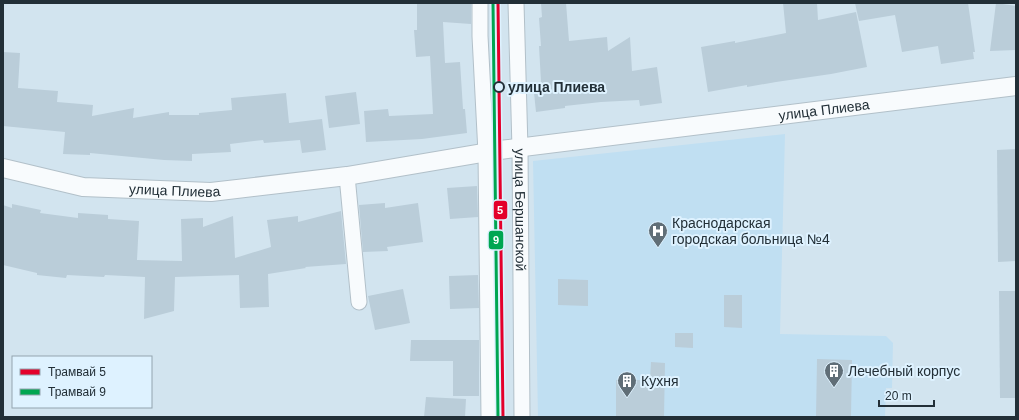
<svg xmlns="http://www.w3.org/2000/svg" width="1019" height="420" font-family="Helvetica,sans-serif">
  <style>
    .built { fill: #c0dff2 }
    .building { fill: #bacdd9 }
    .lines { fill: none; stroke-linecap: round; stroke-linejoin: round }
    .minor-casing { stroke: #b2c0c9; stroke-width: 17 }
    .tertiary-casing { stroke: #b2c0c9; stroke-width: 20 }
    .minor { stroke: #f8fbfd; stroke-width: 15 }
    .tertiary { stroke: #f8fbfd; stroke-width: 18 }
    .tram-1-casing { stroke: #def2ff; stroke-width: 6 }
    .tram-2-casing { stroke: #def2ff; stroke-width: 6 }
    .tram-1 { stroke: #e4002b; stroke-width: 3 }
    .tram-2 { stroke: #00a651; stroke-width: 3 }
    .stop-dot { fill: #def2ff; stroke: #222f37; stroke-width: 2 }
    .labels { text-anchor: middle; dominant-baseline: central; stroke-width: 4; stroke-linejoin: round; paint-order: stroke }
    .stop-label { font-size: 14px; font-weight: bold; fill: #222f37; stroke: #def2ff; text-anchor: start }
    .street-label { font-size: 14px; fill: #222f37; stroke: #def2ff }
    .poi-label { font-size: 14px; fill: #222f37; stroke: #def2ff; text-anchor: start }
    .line-badge { stroke: #def2ff; stroke-width: 1.5 }
    .badge-label { font-size: 11px; text-anchor: middle; font-weight: bold; fill: #fff }
  </style>
  <rect width="100%" height="100%" fill="#d2e4ef"/>
  <!-- built -->
  <polygon class="built" points="785,134 780,334 886,336 893,343 892,388 886,388 885,417 538,417 533,161"/>
  <!-- building -->
  <g class="building">
    <polygon points="417,3 471,3 471,24 443,22 445,63 460,62 463,109 465,109 467,133 422,139 366,142 364,111 388,109 389,116 433,114 430,56 416,57 414,30 417,30"/>
    <polygon points="541,3 566,3 569,41 607,37 608,51 630,37 632,71 657,67 662,103 640,106 639,100 601,102 565,106 565,108 536,112 533,83 541,82 539,46 541,46 539,18 542,17"/>
    <polygon points="783,3 817,3 818,20 856,12 867,67 831,74 776,82 747,87 747,85 708,92 701,47 735,41 735,43 786,33"/>
    <polygon points="855,3 968,3 975,52 973,52 974,59 941,64 938,46 902,52 895,15 859,21"/>
    <polygon points="996,3 1016,6 1016,50 990,51"/>
    <polygon points="3,52 20,53 18,88 58,91 57,102 93,105 92,116 134,108 133,118 169,112 169,115 199,115 199,113 232,110 231,98 286,93 289,123 322,119 326,150 302,153 300,140 264,143 263,140 230,144 231,152 192,154 192,161 164,160 90,153 90,155 63,154 65,132 3,126"/>
    <polygon points="356,92 360,124 329,128 325,96"/>
    <polygon points="1016,149 1016,261 998,262 997,150"/>
    <polygon points="477,186 478,217 450,219 447,188"/>
    <polygon points="385,203 385,208 418,203 423,242 387,247 388,251 363,252 359,205"/>
    <polygon points="12,204 41,210 40,213 78,218 78,213 108,215 108,219 139,221 137,260 182,261 181,219 203,218 203,227 233,216 235,258 271,247 267,220 298,216 298,222 341,211 346,264 305,267 306,268 268,274 269,307 240,308 239,275 175,277 174,311 144,319 145,277 105,275 104,277 67,275 66,278 37,275 37,273 3,265 3,205 12,208"/>
    <polygon points="478,275 479,308 450,309 449,276"/>
    <polygon points="558,279 588,280 588,306 558,305"/>
    <polygon points="403,289 410,323 375,330 368,296"/>
    <polygon points="999,291 1016,291 1016,398 1000,398"/>
    <polygon points="724,295 742,295 742,328 724,327"/>
    <polygon points="675,333 693,333 693,348 675,347"/>
    <polygon points="411,340 479,340 479,396 453,396 453,361 410,361"/>
    <polygon points="817,359 852,360 851,417 816,417"/>
    <polygon points="651,362 665,363 664,417 616,417 616,380 650,380"/>
    <polygon points="426,397 466,399 465,417 424,417"/>
  </g>
  <g class="lines">
    <!-- minor casing -->
    <g class="minor-casing">
      <g id="minor">
        <polyline points="480,3 480,36 486,153 489,417"/>
        <path id="s1" d="M516,3l4,146 2,268"/>
        <polyline points="347,176 359,302"/>
      </g>
    </g>
    <!-- tertiary casing -->
    <g class="tertiary-casing">
      <g id="tertiary">
        <path id="s2" d="M3,168l80,19 128,5 136,-16 153,-26 516,-64"/>
      </g>
    </g>
    <!-- minor -->
    <use href="#minor" class="minor"/>
    <!-- tertiary -->
    <use href="#tertiary" class="tertiary"/>
    <!-- tram-1 casing -->
    <g class="tram-1-casing">
      <polyline id="tram-1" points="498,3 503,417"/>
    </g>
    <!-- tram-2 casing -->
    <g class="tram-2-casing">
      <polyline id="tram-2" points="493,3 498,417"/>
    </g>
    <!-- tram-1 -->
    <use href="#tram-1" class="tram-1"/>
    <!-- tram-2 -->
    <use href="#tram-2" class="tram-2"/>
  </g>
  <!-- icons -->
  <defs>
    <g id="hospital-pin" transform="scale(1)"><path d="M0 17L-7.5 6A9.5 9.5 0 1 1 7.5 6Z" fill="#606e77" stroke="#def2ff"/><path d="M-5-5h3v3.5h4V-5h3V5h-3V1.5h-4V5h-3Z" fill="#fff"/></g>
    <g id="building-pin" transform="scale(1)"><path d="M0 17L-7.5 6A9.5 9.5 0 1 1 7.5 6Z" fill="#606e77" stroke="#def2ff"/><path d="M-4-6H4V6H1V3H-1V6H-4ZM-2.5-4.3h1.7v1.8h-1.7ZM.8-4.3h1.7v1.8H.8ZM-2.5-1h1.7V.8h-1.7ZM.8-1h1.7V.8H.8Z" fill="#fff"/></g>
  </defs>
  <g fill-rule="evenodd">
    <use href="#hospital-pin" x="658" y="231"/>
    <use href="#building-pin" x="834" y="371"/>
    <use href="#building-pin" x="627" y="381"/>
  </g>
  <!-- markers -->
  <circle class="stop-dot" cx="499" cy="87" r="5"/>
  <g class="labels">
    <!-- stop labels -->
    <g class="stop-label">
      <text x="508" y="87">улица Плиева</text>
    </g>
    <!-- street labels -->
    <g class="street-label">
      <text stroke="none"><textPath href="#s2" startOffset="829">улица Плиева</textPath></text>
      <text stroke="none"><textPath href="#s2" startOffset="174">улица Плиева</textPath></text>
      <text stroke="none"><textPath href="#s1" startOffset="207">улица Бершанской</textPath></text>
    </g>
    <!-- poi labels -->
    <g class="poi-label">
      <text x="672" y="223">Краснодарская<tspan x="672" dy="16">городская больница №4</tspan></text>
      <text x="848" y="371">Лечебный корпус</text>
      <text x="641" y="381">Кухня</text>
    </g>
  </g>
  <g class="line-badge">
    <rect x="493" y="200" width="15" height="20" rx="4" fill="#e4002b"/>
    <rect x="488" y="230" width="16" height="20" rx="4" fill="#00a651"/>
  </g>
  <g class="badge-label">
    <text x="500" y="214">5</text>
    <text x="496" y="244">9</text>
  </g>
  <!-- border -->
  <rect width="1019" height="420" fill="none" stroke="#222f37" stroke-width="8"/>
  <!-- legend -->
  <rect x="12" y="356" width="140" height="52" fill="#def2ff" stroke="#93a4af"/>
  <rect x="20" y="369" width="20" height="6" fill="#e4002b" stroke="#93a4af"/>
  <text x="48" y="376" font-size="12" fill="#222f37">Трамвай 5</text>
  <rect x="20" y="389" width="20" height="6" fill="#00a651" stroke="#93a4af"/>
  <text x="48" y="396" font-size="12" fill="#222f37">Трамвай 9</text>
  <!-- scale -->
  <path d="M879 400v6h55v-6" fill="none" stroke="#222f37" stroke-width="2"/>
  <text x="885" y="400" font-size="12" fill="#222f37" stroke="#def2ff" stroke-width="3" paint-order="stroke">20 m</text>
</svg>
